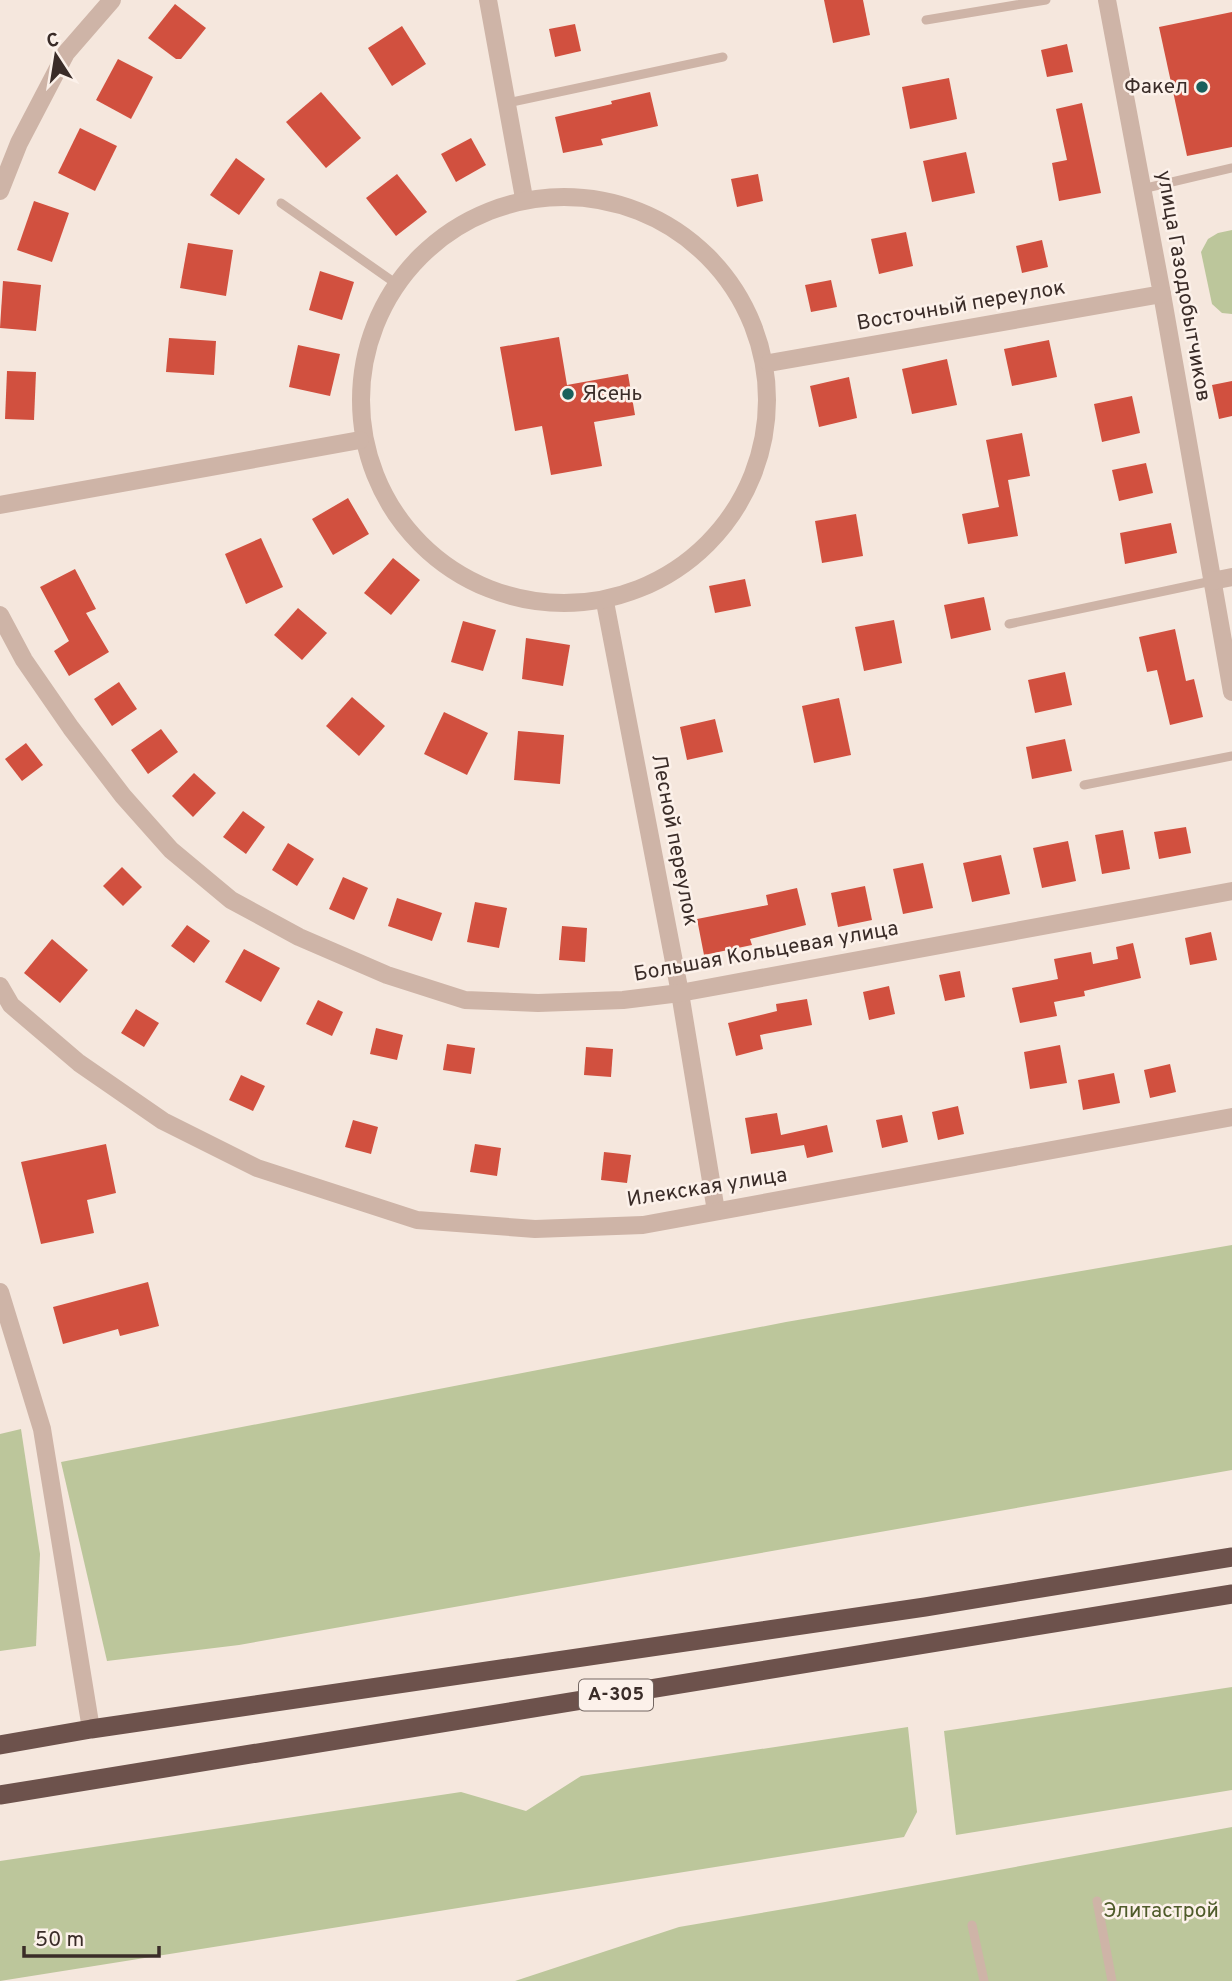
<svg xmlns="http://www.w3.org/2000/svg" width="1232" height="1981" font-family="Overpass,sans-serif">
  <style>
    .green { fill: #bcc69b }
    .building { fill: #d1503f }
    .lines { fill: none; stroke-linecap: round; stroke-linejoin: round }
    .service { stroke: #ceb4a7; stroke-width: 9 }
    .minor { stroke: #ceb4a7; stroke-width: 18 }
    .tertiary { stroke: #ceb4a7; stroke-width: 18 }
    .trunk { stroke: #6d524c; stroke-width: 19 }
    .poi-dot { fill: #19605c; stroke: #fcf1ea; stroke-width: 2.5 }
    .labels { text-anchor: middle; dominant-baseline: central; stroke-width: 5; stroke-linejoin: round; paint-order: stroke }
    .shield { fill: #fcf1ea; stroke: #746762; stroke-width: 2 }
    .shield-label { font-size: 19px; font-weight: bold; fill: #3a2c28 }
    .poi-label { font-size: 21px; fill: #3a2c28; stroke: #fcf1ea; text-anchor: end }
    .street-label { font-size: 21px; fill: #3a2c28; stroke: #fcf1ea }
    .park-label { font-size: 21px; fill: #4f5b2a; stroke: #fcf1ea }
  </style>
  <rect width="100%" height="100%" fill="#f5e7dd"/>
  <!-- green -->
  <g class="green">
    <polygon points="1232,230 1232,314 1222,313 1212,304 1201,252 1208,239 1218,233"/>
    <polygon points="1232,1245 1232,1470 239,1645 107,1661 61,1462 786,1322"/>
    <polygon points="21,1429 40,1554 36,1646 0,1651 0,1434"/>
    <polygon points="1232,1687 1232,1790 956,1835 944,1731"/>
    <polygon points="908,1727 917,1812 904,1837 0,1981 0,1861 461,1792 526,1811 581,1776"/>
    <polygon points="1232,1827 1232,1981 515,1981 679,1927 825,1902"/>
  </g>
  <!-- building -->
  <g class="building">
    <polygon points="824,0 863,0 870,35 833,43"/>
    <polygon points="175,4 206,28 181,59 176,59 148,38"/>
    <polygon points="1232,12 1232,147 1187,156 1159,27"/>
    <polygon points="575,24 581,51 555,57 549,29"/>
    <polygon points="402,26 426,64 392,86 368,48"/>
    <polygon points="1067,44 1073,72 1047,77 1041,50"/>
    <polygon points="118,59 153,77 131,119 96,100"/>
    <polygon points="949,78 957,119 910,129 902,87"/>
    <polygon points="321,92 361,138 326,168 286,122"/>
    <polygon points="650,92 658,126 601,139 603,145 563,153 555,117 612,104 611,101"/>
    <polygon points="1082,103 1101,193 1059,201 1052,163 1067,160 1056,109"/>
    <polygon points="80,128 117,146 95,191 58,173"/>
    <polygon points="471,138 486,165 456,182 441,154"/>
    <polygon points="966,152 975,193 932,202 923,161"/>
    <polygon points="236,158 265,179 239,215 210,195"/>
    <polygon points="397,174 427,212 396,236 366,198"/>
    <polygon points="758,174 763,201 737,207 731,179"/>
    <polygon points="34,201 69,213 52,262 17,250"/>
    <polygon points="906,232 913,266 879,274 871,239"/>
    <polygon points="1042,240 1048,267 1022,273 1016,246"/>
    <polygon points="188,243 233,250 226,296 180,288"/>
    <polygon points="320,271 354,282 342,320 309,310"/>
    <polygon points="831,280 837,307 811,312 805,285"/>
    <polygon points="3,281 41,285 36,331 0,328"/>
    <polygon points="559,337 567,385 628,374 635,415 594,422 602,466 551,475 542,426 515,431 500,347"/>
    <polygon points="169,338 216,341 214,375 166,372"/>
    <polygon points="1049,340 1057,377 1012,386 1004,349"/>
    <polygon points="298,345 340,354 330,396 289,387"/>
    <polygon points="947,359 957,405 912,414 902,369"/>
    <polygon points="7,371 36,372 34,420 5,419"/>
    <polygon points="849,377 857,418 819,427 810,386"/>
    <polygon points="1232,381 1232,416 1219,419 1212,385"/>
    <polygon points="1132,396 1140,433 1102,442 1094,404"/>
    <polygon points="1022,433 1030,476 1008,480 1018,536 968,544 962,514 999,507 986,440"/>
    <polygon points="1146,463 1153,493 1119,501 1112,470"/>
    <polygon points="348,498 369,534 333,555 312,519"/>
    <polygon points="856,514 863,556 822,563 815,521"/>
    <polygon points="1171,523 1177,553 1125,564 1120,533"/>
    <polygon points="261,538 283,587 246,604 225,554"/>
    <polygon points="393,558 420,580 391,615 364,593"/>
    <polygon points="75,569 96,609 86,613 109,652 69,676 54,651 69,641 40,587"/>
    <polygon points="745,579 751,606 715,613 709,586"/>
    <polygon points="984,597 991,630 951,639 944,605"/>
    <polygon points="298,608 327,633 302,660 274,635"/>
    <polygon points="894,620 902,663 864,671 855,627"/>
    <polygon points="463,621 496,630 483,671 451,662"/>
    <polygon points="1175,629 1186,681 1194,679 1203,717 1170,725 1157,670 1147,672 1139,637"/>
    <polygon points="526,638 570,645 563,686 522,679"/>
    <polygon points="1065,672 1072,705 1035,713 1028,680"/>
    <polygon points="119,682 137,709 112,726 94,699"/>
    <polygon points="352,697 385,726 359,756 326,726"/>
    <polygon points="839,698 851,755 814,763 802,706"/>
    <polygon points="444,712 488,733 467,775 424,754"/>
    <polygon points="715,719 723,752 687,760 680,727"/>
    <polygon points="161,729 178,752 148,774 131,750"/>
    <polygon points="518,731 564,735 560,784 514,780"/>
    <polygon points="1065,739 1072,771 1032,779 1026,747"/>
    <polygon points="26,743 43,765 22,781 5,759"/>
    <polygon points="194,773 216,793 193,817 172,796"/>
    <polygon points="243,811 265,827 246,854 223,837"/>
    <polygon points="1186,827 1191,853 1159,859 1154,832"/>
    <polygon points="1123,830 1130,869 1102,874 1095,835"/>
    <polygon points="1068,841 1076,881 1042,888 1033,848"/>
    <polygon points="288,843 314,859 297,886 272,870"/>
    <polygon points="1001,855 1010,894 972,902 963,863"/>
    <polygon points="923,863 933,908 903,914 893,869"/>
    <polygon points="122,867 142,887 123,906 103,886"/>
    <polygon points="343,877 368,888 354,920 329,909"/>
    <polygon points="865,886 872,920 838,927 831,893"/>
    <polygon points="797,888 806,925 750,939 752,945 704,955 697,919 768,905 766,895"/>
    <polygon points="397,898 442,913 432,941 388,926"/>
    <polygon points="475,902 507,908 499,948 467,942"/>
    <polygon points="187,925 210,941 194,963 171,946"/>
    <polygon points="562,926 587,928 585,962 559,960"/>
    <polygon points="1211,932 1217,960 1190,965 1185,938"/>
    <polygon points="52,939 88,970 60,1003 24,973"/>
    <polygon points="1133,943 1141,978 1084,991 1085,996 1054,1002 1057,1016 1020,1023 1012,988 1058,979 1054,959 1091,952 1093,964 1118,959 1116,947"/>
    <polygon points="244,949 280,968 261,1002 225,982"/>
    <polygon points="960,971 965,997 945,1001 939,975"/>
    <polygon points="889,986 895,1014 869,1020 863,992"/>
    <polygon points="807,999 812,1025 760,1035 763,1049 736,1056 728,1023 777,1011 776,1004"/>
    <polygon points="318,1000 343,1012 332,1036 306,1024"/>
    <polygon points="136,1009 159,1023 144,1047 121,1033"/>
    <polygon points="376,1028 403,1035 397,1060 370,1054"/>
    <polygon points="447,1044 475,1048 471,1074 443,1070"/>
    <polygon points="1060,1045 1067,1083 1030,1089 1024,1052"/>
    <polygon points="586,1047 613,1049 611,1077 584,1075"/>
    <polygon points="1170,1064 1176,1092 1150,1098 1144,1070"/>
    <polygon points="1114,1073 1120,1103 1083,1110 1078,1080"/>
    <polygon points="241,1075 265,1086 253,1111 229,1100"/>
    <polygon points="958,1106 964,1134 938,1140 932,1112"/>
    <polygon points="777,1113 781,1135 827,1125 833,1152 807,1158 804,1145 751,1154 745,1118"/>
    <polygon points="902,1115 908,1142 882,1148 876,1120"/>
    <polygon points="353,1120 378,1127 371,1154 345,1147"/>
    <polygon points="106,1144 116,1193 87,1200 94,1233 41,1244 21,1162"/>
    <polygon points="475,1144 501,1148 497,1176 470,1172"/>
    <polygon points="604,1152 631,1155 627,1183 601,1180"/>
    <polygon points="148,1282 159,1326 120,1336 118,1329 63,1344 53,1307"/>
  </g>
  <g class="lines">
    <!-- service -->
    <g class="service">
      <polyline points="926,20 1046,0"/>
      <polyline points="507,103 723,57"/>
      <polyline points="1142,189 1232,168"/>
      <polyline points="281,203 398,285"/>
      <polyline points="1009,624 1212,581"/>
      <polyline points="1084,785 1232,756"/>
      <polyline points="1097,1901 1112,1981"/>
      <polyline points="972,1925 984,1981"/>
    </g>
    <!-- minor -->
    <g class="minor">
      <polyline points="488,0 524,198"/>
      <polyline points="0,191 19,143 66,53 112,0"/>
      <polyline points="1162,294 1232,692"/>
      <polyline points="1212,581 1232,577"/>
      <polyline points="605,602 680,993 716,1211"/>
      <polyline points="0,615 24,660 71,728 123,796 171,850 231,900 299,937 387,975 465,1000 538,1003 623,1000 680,993 1232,891"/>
      <polyline points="0,986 11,1005 79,1063 163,1121 257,1168 417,1220 535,1229 643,1225 1232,1117"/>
    </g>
    <!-- tertiary -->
    <g class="tertiary">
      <circle cx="564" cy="400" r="203"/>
      <polyline points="769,363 1162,294 1107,0"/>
      <polyline points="0,505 360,440"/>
      <polyline points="0,1292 42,1429 91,1729"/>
    </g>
    <!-- trunk -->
    <g class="trunk">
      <polyline points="0,1745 91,1729 925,1607 1232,1557"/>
      <polyline points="0,1795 1232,1594"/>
    </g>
  </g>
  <!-- markers -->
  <g class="poi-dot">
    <circle cx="1202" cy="87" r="7"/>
    <circle cx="568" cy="394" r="7"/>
  </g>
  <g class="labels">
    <!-- shield labels -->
    <rect class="shield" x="579" y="1679.5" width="74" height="31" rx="5"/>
    <g class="shield-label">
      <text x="616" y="1695">А-305</text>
    </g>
    <!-- poi labels -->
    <g class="poi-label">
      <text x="1188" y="87">Факел</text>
      <text x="582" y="394" text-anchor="start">Ясень</text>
    </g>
    <!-- street labels -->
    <g class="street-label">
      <text transform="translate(1183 286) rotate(80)">улица Газодобытчиков</text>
      <text transform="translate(961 306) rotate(-10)">Восточный переулок</text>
      <text transform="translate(674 840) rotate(79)">Лесной переулок</text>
      <text transform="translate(766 952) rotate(-10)">Большая Кольцевая улица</text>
      <text transform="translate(707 1188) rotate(-9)">Илекская улица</text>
    </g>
    <!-- park labels -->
    <g class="park-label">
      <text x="1161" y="1911">Элитастрой</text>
    </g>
  </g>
  <!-- north arrow -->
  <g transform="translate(56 56) rotate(348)" stroke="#fcf1ea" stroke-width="5" paint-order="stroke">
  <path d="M0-5L12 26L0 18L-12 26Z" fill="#3a2c28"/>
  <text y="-10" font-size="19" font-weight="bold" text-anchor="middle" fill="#3a2c28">С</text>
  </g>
  <!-- scale -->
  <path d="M24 1946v10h135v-10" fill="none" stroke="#3a2c28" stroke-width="3.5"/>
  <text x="35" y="1946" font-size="21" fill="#3a2c28" stroke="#fcf1ea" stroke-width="5" paint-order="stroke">50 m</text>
</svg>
